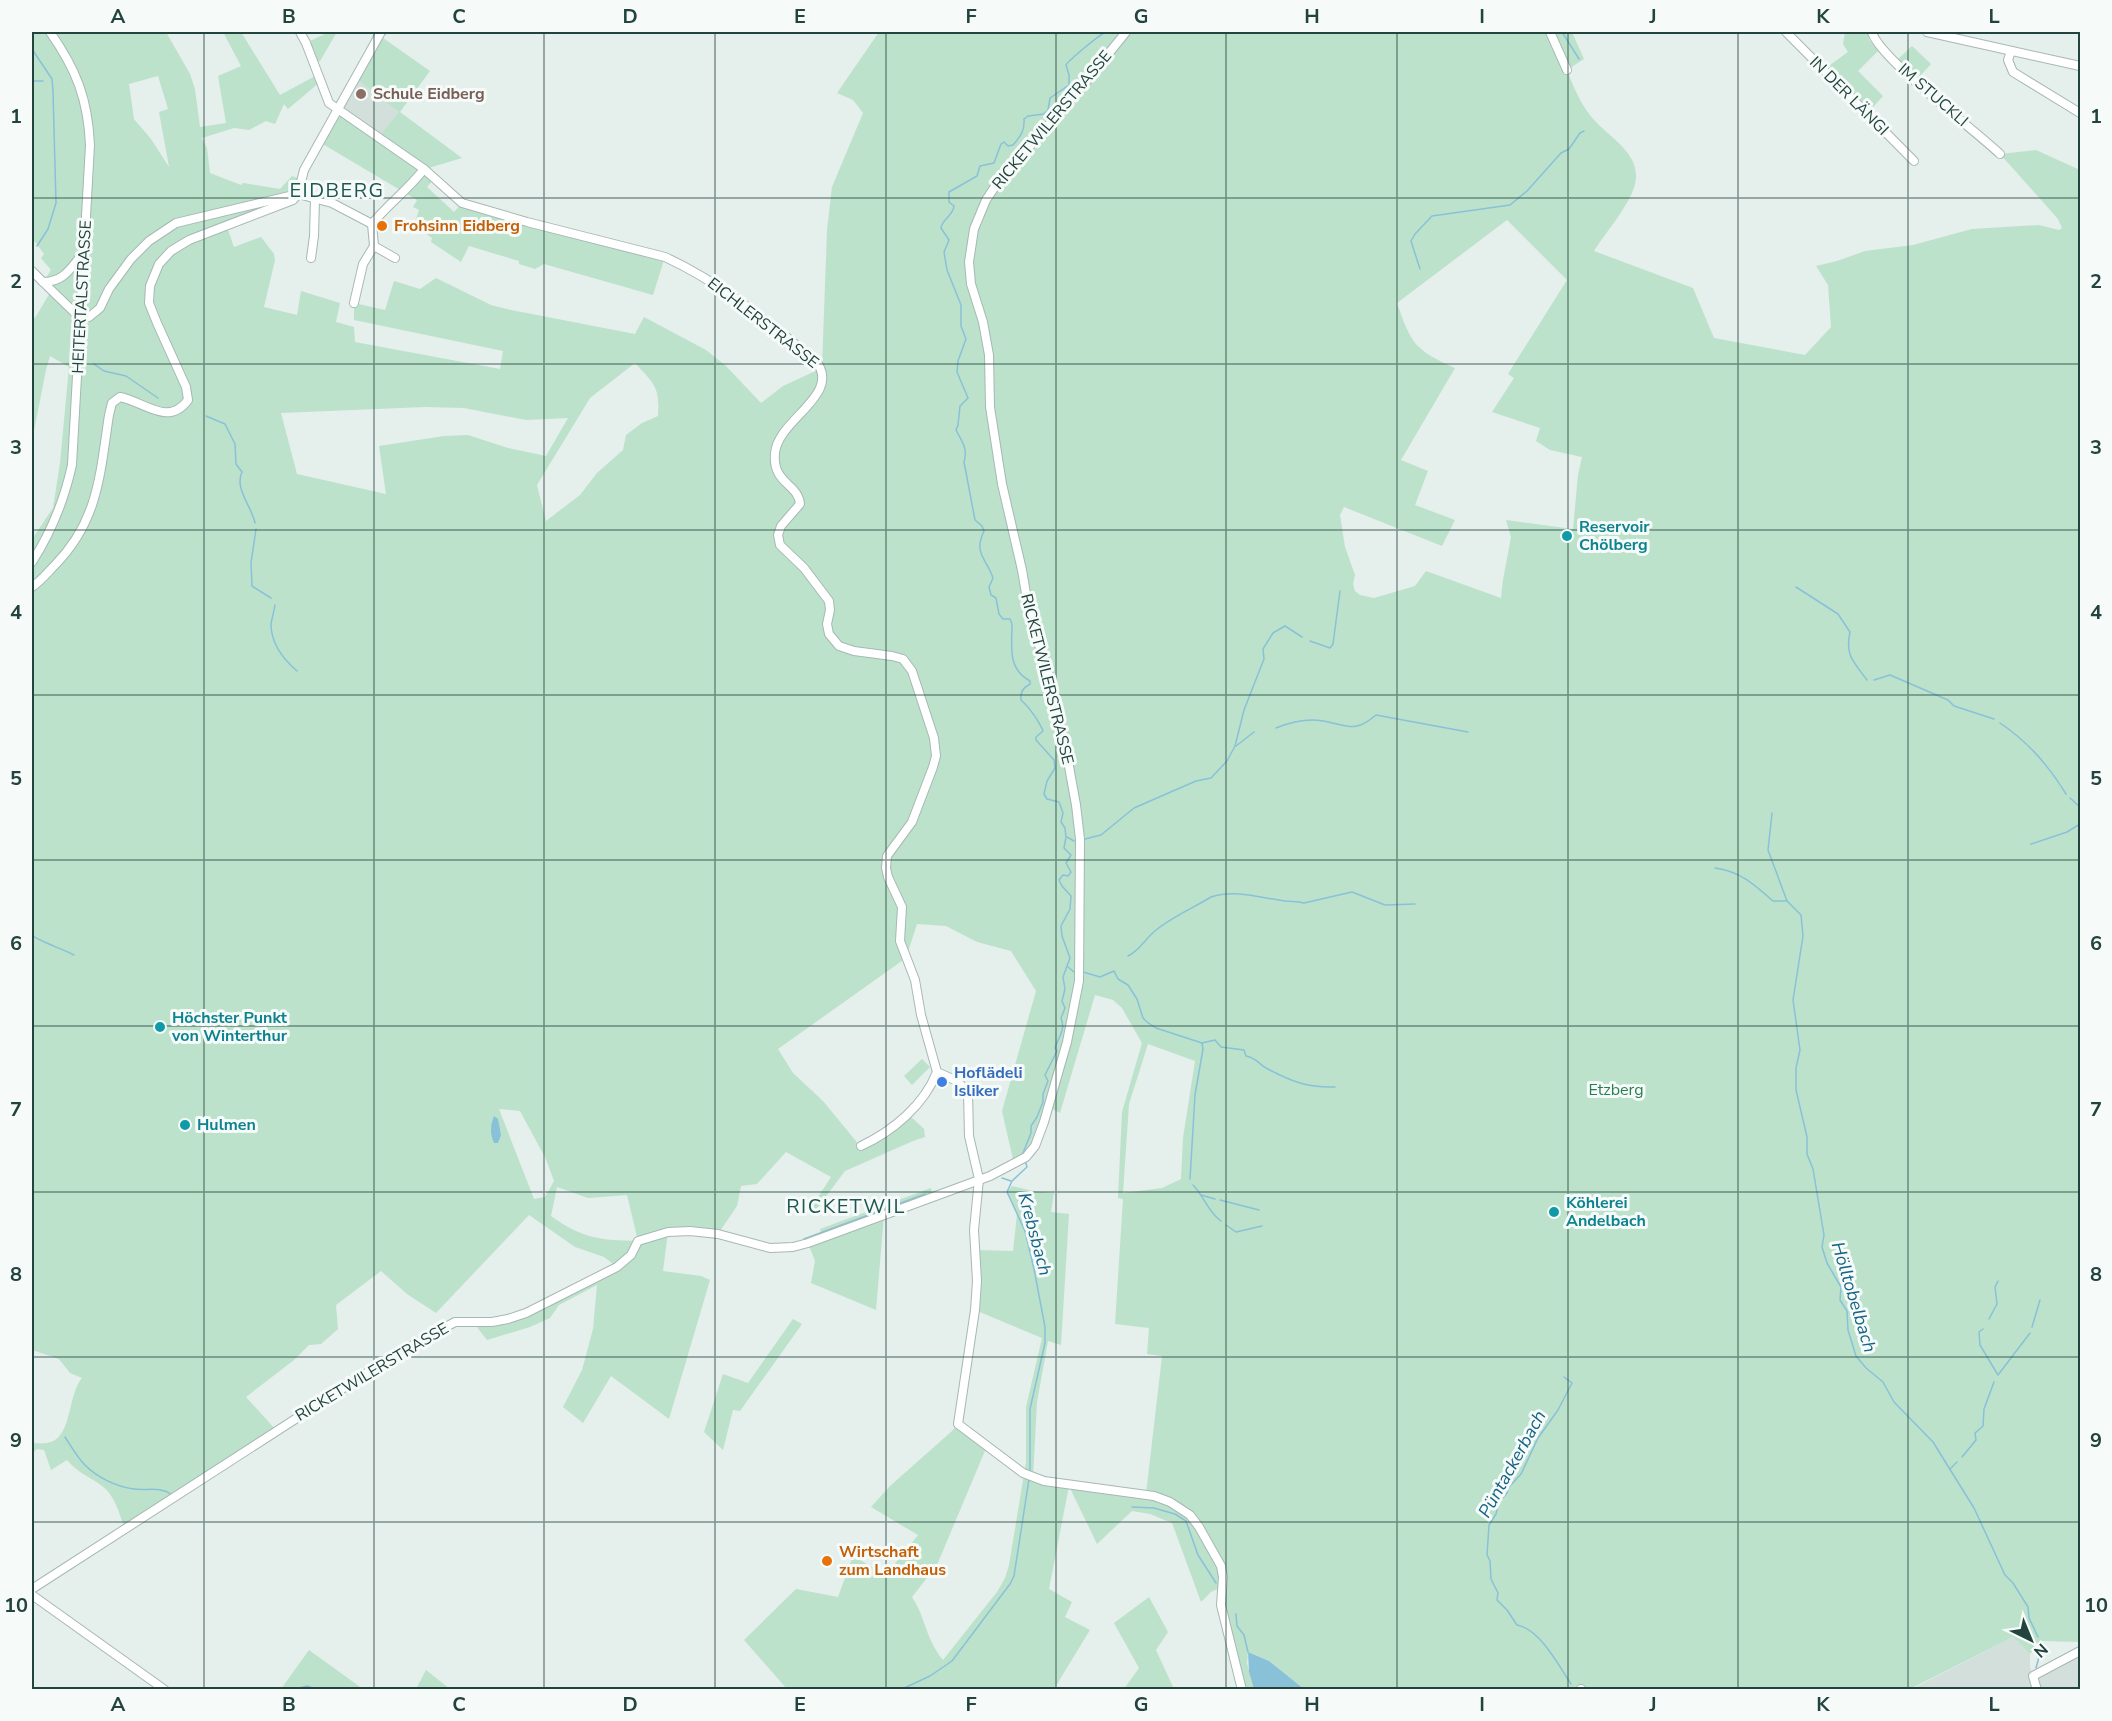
<svg xmlns="http://www.w3.org/2000/svg" width="2112" height="1721" font-family="'Nunito Sans',sans-serif">
  <style>
    .built { fill: #d3dfdb }
    .green { fill: #bce2cb; fill-rule: evenodd }
    .water { fill: #89c1d8 }
    .lines { fill: none; stroke-linecap: round; stroke-linejoin: round }
    .stream { stroke: #89c1d8; stroke-width: 1.5 }
    .minor-casing { stroke: #a7b8b4; stroke-width: 10 }
    .minor { stroke: #fff; stroke-width: 8 }
    .grid { fill: none; stroke: #22433e; stroke-width: 1.5; stroke-opacity: 0.55 }
    .education-dot { fill: #8d6e63; stroke: #f6fbf9; stroke-width: 2 }
    .food-dot { fill: #e8710a; stroke: #f6fbf9; stroke-width: 2 }
    .culture-dot { fill: #0f9aa8; stroke: #f6fbf9; stroke-width: 2 }
    .shop-dot { fill: #3f7fe0; stroke: #f6fbf9; stroke-width: 2 }
    .labels { text-anchor: middle; dominant-baseline: central; stroke-width: 6; stroke-linejoin: round; paint-order: stroke }
    .education-label { font-size: 16px; font-weight: bold; fill: #785e54; stroke: #f6fbf9; text-anchor: start }
    .street-label { font-size: 16px; fill: #22433e; stroke: #f6fbf9 }
    .food-label { font-size: 16px; font-weight: bold; fill: #c56008; stroke: #f6fbf9; text-anchor: start }
    .culture-label { font-size: 16px; font-weight: bold; fill: #0d838f; stroke: #f6fbf9; text-anchor: start }
    .shop-label { font-size: 16px; font-weight: bold; fill: #366cbe; stroke: #f6fbf9; text-anchor: start }
    .park-label { font-size: 16px; fill: #287e54; stroke: #f6fbf9 }
    .water-label { font-size: 18px; font-style: italic; fill: #166485; stroke: #f6fbf9 }
    .quarter-label { font-size: 20px; letter-spacing: 1.5px; fill: #1c5750; stroke: #f6fbf9 }
    .neatline { fill: none; stroke: #22433e; stroke-width: 2 }
    .grid-label { font-size: 20px; text-anchor: middle; font-weight: bold; fill: #22433e }
  </style>
  <rect width="100%" height="100%" fill="#e5efec"/>
  <!-- built -->
  <g class="built">
    <polygon points="355,78 400,112 380,138 338,111"/>
    <polygon points="2013,1637 2030,1654 2030,1667 2033,1676 2080,1651 2080,1689 1910,1690"/>
  </g>
  <!-- green -->
  <g class="green">
    <path d="M32,32h134l24,42 5,15 5,38 26,-4 -8,-47 23,-10 -18,-34h18l39,63 37,-20 3,7 -32,27 -4,-5 -9,20 -9,-3 -17,9 -15,-2 -32,10 5,10 3,25 31,12 2,-2 37,6 12,-13 8,3 -2,15 -71,33 7,20 27,-10 13,17 1,6 -11,47 33,8 4,-24 39,12 -4,19 18,5 1,15 145,27 3,-18 -149,-31v-17l31,7 9,-29 26,8 16,-11 55,27 20,5 124,24 9,-17 62,33 20,16 35,37 22,-17 39,-18 5,-138 5,-43 31,-74 -10,-13 -16,-7 42,-61h693l12,27 -17,11c6,15 12,31 23,45 18,24 59,40 42,78 -9,20 -26,39 -38,58l99,37 21,50 91,17 26,-28 -3,-42 -12,-19 21,-5 28,-10 48,-6 59,-16 67,-4 20,5 3,-2 -4,-9 -58,-65 36,-4 44,20v1472l-38,-1 -12,13 -17,-17 -103,52h-606l-35,-28 -21,-9 -1,11 7,26h-12l-8,-27 -12,-75 -11,5 -10,10 -29,-79 -22,-9 -18,-3 -35,33 -28,-58 -20,103 23,13 -7,15 25,13 -36,59h-267l-43,-49 52,-51 42,8 15,-41 33,19 32,-40 -47,-28 19,-21 61,-54 7,-8 29,22 -50,119 -25,32c14,21 13,41 31,63l54,-68 8,-14 4,-13 17,-103v-55l16,-69 -67,-28v-60l38,1 4,-37 -10,-22 5,-6 21,5 21,2 -3,19 18,2 -8,131 -13,-4 -11,61 -4,76 113,16 16,-138 -15,-2 2,-26 -34,-4 8,-125 -5,-1 4,-86 20,-69 -20,-35 -9,-8 -18,-5 -35,118 -11,-6 -14,39 -21,18 -12,-53 34,-120 -25,-40 -34,-9 -31,-16 -29,-2 -11,34 -128,91 15,24 30,28 37,45 48,-32 16,15 1,8 -12,4 -68,30 -30,40 -2,-6 18,-28 -45,-25 -29,32 -16,2 -4,20 -19,28 -50,-2 -5,39 38,5 9,4 -41,139 -58,-43 -28,47 -20,-16 19,-37 11,-41 4,-44 -38,20 -9,13 -20,9 -43,13 -14,-18 35,-3 109,-52 -13,-10 -29,-10 -46,-32 -93,98 -29,-19 -26,-23 -45,34 2,24 -17,15 -12,1 -15,15 -48,37 30,33 -151,98c-6,-14 -10,-33 -23,-42 -13,-10 -23,-12 -35,-26l-16,10 -7,-20 -7,-1 -5,4v-10c5,0 14,1 19,-1 21,-7 17,-48 31,-64l-12,-5 -11,-14 -27,-9v-811l21,-31 7,-45 9,-96 -19,-11 -4,14 -14,71v-124l3,1 16,-27 -8,-9 8,-12 -10,-12 3,-4 -12,-16zM158,76l10,33 -9,3 10,55 -18,-28 -17,-20 -5,-35zM1507,220l60,60 -59,94 6,4 -22,34 48,16 -4,13 14,9 32,7 -4,18 -5,54 -67,-9 5,17 -8,43 -2,18 -75,-27 -11,15 -41,12 -14,-3 -5,-4 -2,-7 2,-9 -10,-28 -5,-32 4,-8 98,39 13,-26 -40,-15 13,-34 -27,-11 54,-92c-40,-18 -44,-24 -58,-65zM635,363c19,21 25,23 23,53l-16,7 -16,12 -3,15 -26,23 -17,22 -34,26 -9,-36 53,-87zM425,407l39,1 62,12 42,-2 -22,38 -38,-8 -40,-13 -24,1 -65,10 7,48 -89,-20 -16,-61zM1148,1044l47,17 -12,77 -2,41 -19,9 -39,5 6,-89zM499,1109l21,2 26,48 8,22 -9,16 -11,2zM557,1187l31,11 39,-3 11,46c-38,-1 -55,-2 -87,-25z"/>
    <polygon points="329,32 337,32 320,61 314,65 306,43"/>
    <polygon points="381,32 388,32 383,38 430,71 400,112 462,158 425,169 434,179 427,187 454,212 462,203 665,257 653,295 544,264 535,269 519,264 519,261 469,246 461,262 431,242 432,238 414,225 419,210 413,207 417,200 321,143 338,111 379,137 399,112 355,78"/>
    <polygon points="1845,32 1868,32 1869,40 1878,51 1858,71 1883,96 1867,114 1823,70 1848,52 1843,44"/>
    <polygon points="1912,46 1931,64 1918,78 1897,60"/>
    <polygon points="922,1059 930,1067 912,1085 904,1076"/>
    <polygon points="931,1188 933,1196 884,1215 876,1310 811,1283 815,1261 808,1243 822,1238 820,1229"/>
    <polygon points="793,1319 802,1324 740,1411 733,1410 723,1450 704,1432 723,1374 748,1383"/>
    <polygon points="1149,1597 1168,1632 1156,1650 1174,1689 1124,1689 1139,1668 1114,1623"/>
    <polygon points="309,1650 363,1689 281,1689"/>
    <polygon points="426,1670 450,1689 416,1689"/>
  </g>
  <!-- water -->
  <g class="water">
    <path d="M494,1116l4,3 3,16 -3,8h-4c-4,-9 -4,-17 0,-27z"/>
    <polygon points="1248,1652 1269,1661 1304,1689 1254,1689 1249,1672"/>
  </g>
  <g class="lines">
    <!-- stream -->
    <g class="stream">
      <polyline points="1562,32 1579,59"/>
      <polyline points="32,49 52,79 53,91 56,203 48,229 37,246"/>
      <polyline points="32,81 43,81"/>
      <polyline points="1420,269 1411,241 1415,234 1432,216 1510,205 1527,191 1561,153 1569,149 1580,133 1584,131"/>
      <polyline points="94,364 104,371 126,376 158,398"/>
      <path d="M206,416l19,8 10,20 1,20 6,8c-8,16 10,35 13,51"/>
      <polyline points="256,529 251,563 252,586 271,598"/>
      <path d="M1796,587l42,27 12,18c-5,24 3,29 17,48"/>
      <path d="M275,605c-1,6 -3,13 -4,19 0,20 12,35 26,47"/>
      <polyline points="1310,641 1330,648 1333,644 1340,591"/>
      <polyline points="1874,680 1890,675 1948,700 1954,706 1994,719"/>
      <path d="M2000,723c27,18 49,43 66,71"/>
      <path d="M1276,728c15,-6 30,-10 47,-7 25,4 31,13 53,-6l92,17"/>
      <polyline points="1236,746 1254,732"/>
      <polyline points="2070,798 2080,807"/>
      <polyline points="1772,813 1768,850 1787,901 1801,915 1803,936 1793,1000 1800,1050 1796,1068 1796,1090 1807,1137 1807,1154 1813,1169 1824,1235 1822,1247 1827,1263 1841,1287 1840,1300 1847,1311 1848,1330 1856,1356 1866,1368 1883,1382 1894,1402 1933,1442 1974,1508 2005,1575 2013,1583 2028,1607 2029,1618 2038,1637"/>
      <polyline points="1067,837 1074,841"/>
      <polyline points="1085,839 1101,835 1134,808 1196,781 1211,778 1227,761 1235,746 1244,710 1264,659 1263,649 1273,633 1285,626 1302,637"/>
      <polyline points="2031,844 2067,832 2080,824"/>
      <path d="M1715,868c25,3 40,17 58,33h14"/>
      <path d="M32,935c4,5 33,15 42,20"/>
      <path d="M1128,956c11,-5 18,-18 28,-26 16,-13 37,-22 55,-33 25,-8 50,1 74,4 7,1 12,0 19,2l48,-11 33,13 30,-1"/>
      <polyline points="1068,967 1074,972"/>
      <polyline points="1083,972 1100,977 1114,971 1118,979 1128,985 1137,999 1143,1018 1147,1022 1156,1028 1202,1043 1203,1049 1195,1095 1190,1179"/>
      <path d="M1202,1043l13,-3 6,7 23,3 2,6c9,1 13,8 20,12 24,13 42,20 69,19"/>
      <path d="M1023,1153l8,-20v-7l6,-9 6,-15v-8l5,-13 -3,-6 12,-24 -2,-3c3,-11 11,-17 6,-30l4,-10 -3,-7 3,-12 -2,-12 7,-19 -8,-22 -1,-10 9,-17 1,-13 -9,-10 -3,-6 4,-5 5,1 3,-4 -5,-9 5,-8 -7,-7 2,-11 -1,-9 -4,-6 2,-9 -4,-11 -12,-3 -3,-5 3,-13 8,-13 -1,-8 -18,-20v-3l7,-6c-4,-10 -14,-24 -22,-31 -1,-8 2,-12 9,-16v-3c-23,-12 -18,-35 -18,-57l-2,-5h-7l-4,-5 -3,-16 -5,-3 -2,-8 4,-9c-6,-19 -20,-24 -9,-47l-2,-5 -7,-6 -11,-58c4,-14 -2,-20 -8,-32l2,-5 2,-19 8,-8 -11,-26 1,-11 8,-22 -5,-13v-21l-14,-35 -3,-18 5,-12 -8,-12c1,-9 12,-12 13,-22l-5,-4v-10l28,-16 3,-10 14,-3 7,-19 3,-2 4,4 5,-1c7,-8 12,-14 11,-26l4,-3 16,-2 4,-4 2,-12 19,-13v-10l-3,-10c3,-5 33,-30 40,-33"/>
      <polyline points="1025,1160 1027,1167 1012,1181 1007,1192 1025,1231 1034,1269 1045,1327 1045,1343 1030,1409 1030,1471"/>
      <polyline points="1002,1178 1011,1181"/>
      <path d="M1193,1185c11,11 15,27 28,36"/>
      <polyline points="1201,1195 1215,1199"/>
      <polyline points="1220,1200 1259,1210"/>
      <polyline points="1226,1225 1236,1232 1262,1226"/>
      <polyline points="804,1239 925,1194"/>
      <polyline points="1989,1319 1997,1304 1995,1287 1998,1281"/>
      <polyline points="2032,1327 2040,1300"/>
      <polyline points="1983,1329 1979,1332 1980,1345 1998,1375 2030,1333"/>
      <path d="M1564,1377l8,6 -14,27 -20,28 -17,36 -12,13 -2,6 -8,9 -3,12 -7,11 -2,30 3,6 1,18 7,14 -1,7 10,10 10,15c23,4 42,41 54,59"/>
      <path d="M65,1437c6,9 12,20 19,27 12,13 33,23 50,25 12,2 26,-3 37,5"/>
      <polyline points="1962,1457 1976,1440 1975,1433 1983,1426 1984,1409 1994,1382"/>
      <polyline points="1950,1469 1957,1462"/>
      <polyline points="1132,1507 1154,1508 1175,1514 1186,1521 1198,1555 1216,1583"/>
      <polyline points="1236,1614 1237,1626 1244,1635 1248,1652"/>
      <polyline points="2036,1668 2042,1646"/>
      <polyline points="2043,1688 2043,1690"/>
      <polyline points="292,1690 307,1686 318,1690"/>
      <polyline points="900,1690 930,1676 952,1661 1010,1584 1014,1576 1029,1479"/>
    </g>
    <!-- minor casing -->
    <g class="minor-casing">
      <g id="minor">
        <path d="M300,32l6,11 23,60 95,66 38,34 65,19 138,35c55,25 104,66 150,103 29,34 -37,59 -40,93 -3,31 23,30 25,51l-19,22 -3,9 2,10 24,23 25,33 1,9 -3,14 2,10 10,12 15,5 38,5 11,3 9,12 22,67 2,18 -3,11 -21,55 -25,34 -1,12 2,9 14,30 -2,34 15,39 6,35 16,57"/>
        <polyline points="1550,32 1567,70"/>
        <polyline points="1786,32 1914,161"/>
        <path d="M1872,32c6,25 104,99 128,122"/>
        <polyline points="1927,32 2080,66"/>
        <polyline points="2011,51 2008,60 2013,72 2080,113"/>
        <path d="M372,224c16,-20 36,-34 52,-55"/>
        <polyline points="372,224 374,246 395,258"/>
        <polyline points="311,258 314,236 315,199"/>
        <path d="M32,271l11,11c19,0 26,-11 37,-25l4,-1"/>
        <polyline points="43,282 77,315 89,317 100,308 109,289 131,259 149,241 176,223 298,194 332,203 372,224"/>
        <polyline points="354,303 363,264 374,246"/>
        <path d="M32,562c20,-31 32,-61 40,-97l18,-320c-2,-46 -14,-76 -40,-113"/>
        <path d="M32,587c9,-6 16,-15 23,-22 44,-45 45,-92 54,-150l3,-12 8,-6c25,5 48,30 68,3l-2,-13 -29,-64 -8,-20 1,-17 9,-22 12,-13 18,-11 104,-40 5,-6 6,-24 77,-138"/>
        <polyline points="937,1072 957,1081 968,1092 969,1136 979,1179 974,1230 977,1281 975,1310 958,1424 1023,1473 1044,1481 1154,1496 1170,1502 1190,1515 1199,1527 1221,1566 1223,1577 1221,1605 1242,1690"/>
        <path d="M861,1146c32,-15 63,-41 76,-74"/>
        <polyline points="32,1589 393,1356 455,1322 492,1322 508,1319 526,1313 617,1267 631,1255 638,1241 668,1232 690,1231 718,1234 770,1248 793,1247 808,1243 990,1176 1026,1157 1035,1146 1044,1122 1067,1042 1079,981 1080,839 1076,805 1066,750 1047,667 1031,623 1022,570 1002,484 990,407 989,355 983,322 971,284 969,262 974,229 986,200 998,182 1076,94 1126,32"/>
        <polyline points="32,1595 165,1690"/>
        <polyline points="1581,1689 1581,1690"/>
        <polyline points="2037,1690 2033,1676 2080,1651"/>
      </g>
    </g>
    <!-- minor -->
    <use href="#minor" class="minor"/>
  </g>
  <!-- grid -->
  <path class="grid" d="M204,32v1658M374,32v1658M544,32v1658M715,32v1658M886,32v1658M1056,32v1658M1226,32v1658M1397,32v1658M1568,32v1658M1738,32v1658M1908,32v1658M32,198h2048M32,364h2048M32,530h2048M32,695h2048M32,860h2048M32,1026h2048M32,1192h2048M32,1357h2048M32,1522h2048"/>
  <!-- markers -->
  <circle class="education-dot" cx="361" cy="94" r="6"/>
  <g class="food-dot">
    <circle cx="382" cy="226" r="6"/>
    <circle cx="827" cy="1561" r="6"/>
  </g>
  <g class="culture-dot">
    <circle cx="1567" cy="536" r="6"/>
    <circle cx="160" cy="1027" r="6"/>
    <circle cx="185" cy="1125" r="6"/>
    <circle cx="1554" cy="1212" r="6"/>
  </g>
  <circle class="shop-dot" cx="942" cy="1082" r="6"/>
  <g class="labels">
    <!-- education labels -->
    <g class="education-label">
      <text x="373" y="94">Schule Eidberg</text>
    </g>
    <!-- street labels -->
    <g class="street-label">
      <text transform="translate(1933 95) rotate(41)">IM STUCKLI</text>
      <text transform="translate(1849 96) rotate(45)">IN DER LÄNGI</text>
      <text transform="translate(1052 120) rotate(-50)">RICKETWILERSTRASSE</text>
      <text transform="translate(82 297) rotate(-87)">HEITERTALSTRASSE</text>
      <text transform="translate(763 323) rotate(38)">EICHLERSTRASSE</text>
      <text transform="translate(1047 679) rotate(76)">RICKETWILERSTRASSE</text>
      <text transform="translate(372 1372) rotate(-31)">RICKETWILERSTRASSE</text>
    </g>
    <!-- food labels -->
    <g class="food-label">
      <text x="394" y="226">Frohsinn Eidberg</text>
      <text x="839" y="1552">Wirtschaft<tspan x="839" dy="18">zum Landhaus</tspan></text>
    </g>
    <!-- culture labels -->
    <g class="culture-label">
      <text x="1579" y="527">Reservoir<tspan x="1579" dy="18">Chölberg</tspan></text>
      <text x="172" y="1018">Höchster Punkt<tspan x="172" dy="18">von Winterthur</tspan></text>
      <text x="197" y="1125">Hulmen</text>
      <text x="1566" y="1203">Köhlerei<tspan x="1566" dy="18">Andelbach</tspan></text>
    </g>
    <!-- shop labels -->
    <g class="shop-label">
      <text x="954" y="1073">Hoflädeli<tspan x="954" dy="18">Isliker</tspan></text>
    </g>
    <!-- park labels -->
    <g class="park-label">
      <text x="1616" y="1090">Etzberg</text>
    </g>
    <!-- water labels -->
    <g class="water-label">
      <text transform="translate(1035 1234) rotate(75)">Krebsbach</text>
      <text transform="translate(1854 1297) rotate(73)">Hölltobelbach</text>
      <text transform="translate(1512 1464) rotate(-61)">Püntackerbach</text>
    </g>
    <!-- quarter labels -->
    <g class="quarter-label">
      <text x="337" y="190">EIDBERG</text>
      <text x="846" y="1206">RICKETWIL</text>
    </g>
  </g>
  <!-- border -->
  <rect width="2112" height="1721" fill="none" stroke="#f6fbf9" stroke-width="66"/>
  <!-- north arrow -->
  <g transform="translate(2031 1640) rotate(137)" stroke="#f6fbf9" stroke-width="4.5" paint-order="stroke">
  <path d="M0-4.5L10 22L0 15L-10 22Z" fill="#22433e"/>
  <text y="-9" font-size="16" font-weight="bold" text-anchor="middle" fill="#22433e">N</text>
  </g>
  <rect x="33" y="33" width="2046" height="1655" class="neatline"/>
  <g class="grid-label">
    <text x="118" y="23">A</text>
    <text x="289" y="23">B</text>
    <text x="459" y="23">C</text>
    <text x="630" y="23">D</text>
    <text x="800" y="23">E</text>
    <text x="971" y="23">F</text>
    <text x="1141" y="23">G</text>
    <text x="1312" y="23">H</text>
    <text x="1482" y="23">I</text>
    <text x="1653" y="23">J</text>
    <text x="1823" y="23">K</text>
    <text x="1994" y="23">L</text>
    <text x="16" y="123">1</text>
    <text x="2096" y="123">1</text>
    <text x="16" y="288">2</text>
    <text x="2096" y="288">2</text>
    <text x="16" y="454">3</text>
    <text x="2096" y="454">3</text>
    <text x="16" y="619">4</text>
    <text x="2096" y="619">4</text>
    <text x="16" y="785">5</text>
    <text x="2096" y="785">5</text>
    <text x="16" y="950">6</text>
    <text x="2096" y="950">6</text>
    <text x="16" y="1116">7</text>
    <text x="2096" y="1116">7</text>
    <text x="16" y="1281">8</text>
    <text x="2096" y="1281">8</text>
    <text x="16" y="1447">9</text>
    <text x="2096" y="1447">9</text>
    <text x="16" y="1612">10</text>
    <text x="2096" y="1612">10</text>
    <text x="118" y="1711">A</text>
    <text x="289" y="1711">B</text>
    <text x="459" y="1711">C</text>
    <text x="630" y="1711">D</text>
    <text x="800" y="1711">E</text>
    <text x="971" y="1711">F</text>
    <text x="1141" y="1711">G</text>
    <text x="1312" y="1711">H</text>
    <text x="1482" y="1711">I</text>
    <text x="1653" y="1711">J</text>
    <text x="1823" y="1711">K</text>
    <text x="1994" y="1711">L</text>
  </g>
</svg>
